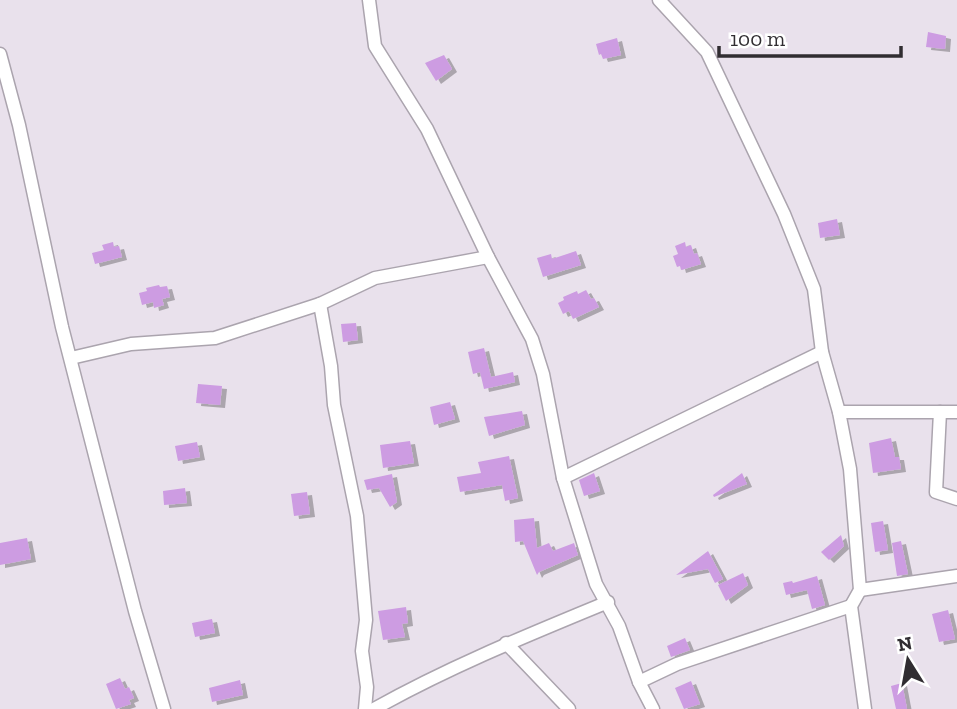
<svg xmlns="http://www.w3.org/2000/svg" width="957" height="709" font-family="'Zilla Slab',serif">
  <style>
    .building { fill: #cd9ce2; filter: url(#shadow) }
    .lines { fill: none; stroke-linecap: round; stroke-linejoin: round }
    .minor-casing { stroke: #aba4ae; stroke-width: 15 }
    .minor { stroke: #fff; stroke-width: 12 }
  </style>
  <defs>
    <filter id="shadow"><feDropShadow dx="5" dy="3" stdDeviation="0" flood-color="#0004"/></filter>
  </defs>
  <rect width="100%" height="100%" fill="#e9e1ec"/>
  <!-- building -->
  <g class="building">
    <polygon points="928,32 946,36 945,49 926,47"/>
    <polygon points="617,38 621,55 603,59 601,54 599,55 596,44"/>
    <polygon points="444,55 452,69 436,81 425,63"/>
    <polygon points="837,219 840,235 820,238 818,223"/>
    <polygon points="113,242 114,247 119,246 122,257 95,264 92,253 104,250 102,245"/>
    <polygon points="685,242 686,247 691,245 694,254 697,253 701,264 681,270 680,266 677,267 673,256 678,254 675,246"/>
    <polygon points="576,251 581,265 543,277 537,258 551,254 552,259"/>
    <polygon points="159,285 160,287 167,286 170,297 162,299 164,305 154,308 153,302 142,305 139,293 147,291 146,288"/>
    <polygon points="586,290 591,299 594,298 599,307 573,319 569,311 563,314 558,303 564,300 563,297 577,291 578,294"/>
    <polygon points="356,323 358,340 343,342 341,324"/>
    <polygon points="484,348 491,377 513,372 515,382 484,389 480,372 473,374 468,352"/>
    <polygon points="198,384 222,386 220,405 196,403"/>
    <polygon points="450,402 455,419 434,425 430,407"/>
    <polygon points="522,411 525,425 489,436 484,417"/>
    <polygon points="891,438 895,457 899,457 901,469 873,473 869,443"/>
    <polygon points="410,441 414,463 383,468 380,445"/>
    <polygon points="197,442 200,457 178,461 175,446"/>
    <polygon points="509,456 518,498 505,501 502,485 460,492 457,477 481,473 478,462"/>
    <polygon points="594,473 600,491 584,496 579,480"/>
    <polygon points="742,473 747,484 714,497 713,495"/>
    <polygon points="392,474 397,502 390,507 379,488 367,490 364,480"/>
    <polygon points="185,488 187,503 164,505 163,491"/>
    <polygon points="307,492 310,514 294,516 291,494"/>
    <polygon points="534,518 537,548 549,543 553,551 574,543 578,555 539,572 537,575 523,541 515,542 514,520"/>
    <polygon points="883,521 888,550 875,552 871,523"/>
    <polygon points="841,535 844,546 829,560 821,552"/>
    <polygon points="27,538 31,559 0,565 0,543"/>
    <polygon points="901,541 908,574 897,576 892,543"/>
    <polygon points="708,551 723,579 715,583 708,569 676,575"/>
    <polygon points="743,573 748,585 726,601 718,585"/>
    <polygon points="817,576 825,605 812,609 807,590 786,595 783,583 792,581 793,583"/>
    <polygon points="406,607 408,623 402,624 405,637 383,640 378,611"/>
    <polygon points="948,610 955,639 939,642 932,614"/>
    <polygon points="212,619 215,633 195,637 192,623"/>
    <polygon points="685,638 690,650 671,657 667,646"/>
    <polygon points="120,678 125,689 129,687 134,698 129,700 131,704 116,709 106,684"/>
    <polygon points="240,680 243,695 212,702 209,688"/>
    <polygon points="691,681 700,704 684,709 675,688"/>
    <polygon points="902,683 907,709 896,709 891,686"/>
  </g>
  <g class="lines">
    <!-- minor casing -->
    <g class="minor-casing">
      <g id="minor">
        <polyline points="369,0 375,46 427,129 488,257 532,339 543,374 563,478 596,584 619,626 639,682 653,709"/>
        <polyline points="659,0 707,52 784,214 814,289 822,352 839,412 850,469 860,590 851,606 865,709"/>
        <polyline points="0,54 19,125 62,327 135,611 164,709"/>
        <polyline points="320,304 331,366 334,405 357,516 366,620 362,651 367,687 365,709"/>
        <polyline points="71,358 131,344 215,338 320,304 375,278 488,257"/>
        <polyline points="839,412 957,412"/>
        <polyline points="940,412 936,492 957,499"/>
        <polyline points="563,478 822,352"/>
        <polyline points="860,590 957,576"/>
        <polyline points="506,643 569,709"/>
        <polyline points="639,682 677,664 851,606"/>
        <path d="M374,709c75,-42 154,-74 234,-107"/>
      </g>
    </g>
    <!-- minor -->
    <use href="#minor" class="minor"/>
  </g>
  <!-- north arrow -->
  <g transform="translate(908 660) rotate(349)" stroke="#ffffff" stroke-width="5" paint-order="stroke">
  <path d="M0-5L12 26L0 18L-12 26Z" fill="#302d31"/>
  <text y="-10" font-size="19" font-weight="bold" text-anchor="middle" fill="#302d31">N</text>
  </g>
  <!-- scale -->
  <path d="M719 46v10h182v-10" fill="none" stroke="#302d31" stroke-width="3.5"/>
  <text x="730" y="46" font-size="21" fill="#302d31" stroke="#ffffff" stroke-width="5" paint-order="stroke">100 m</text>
</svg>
